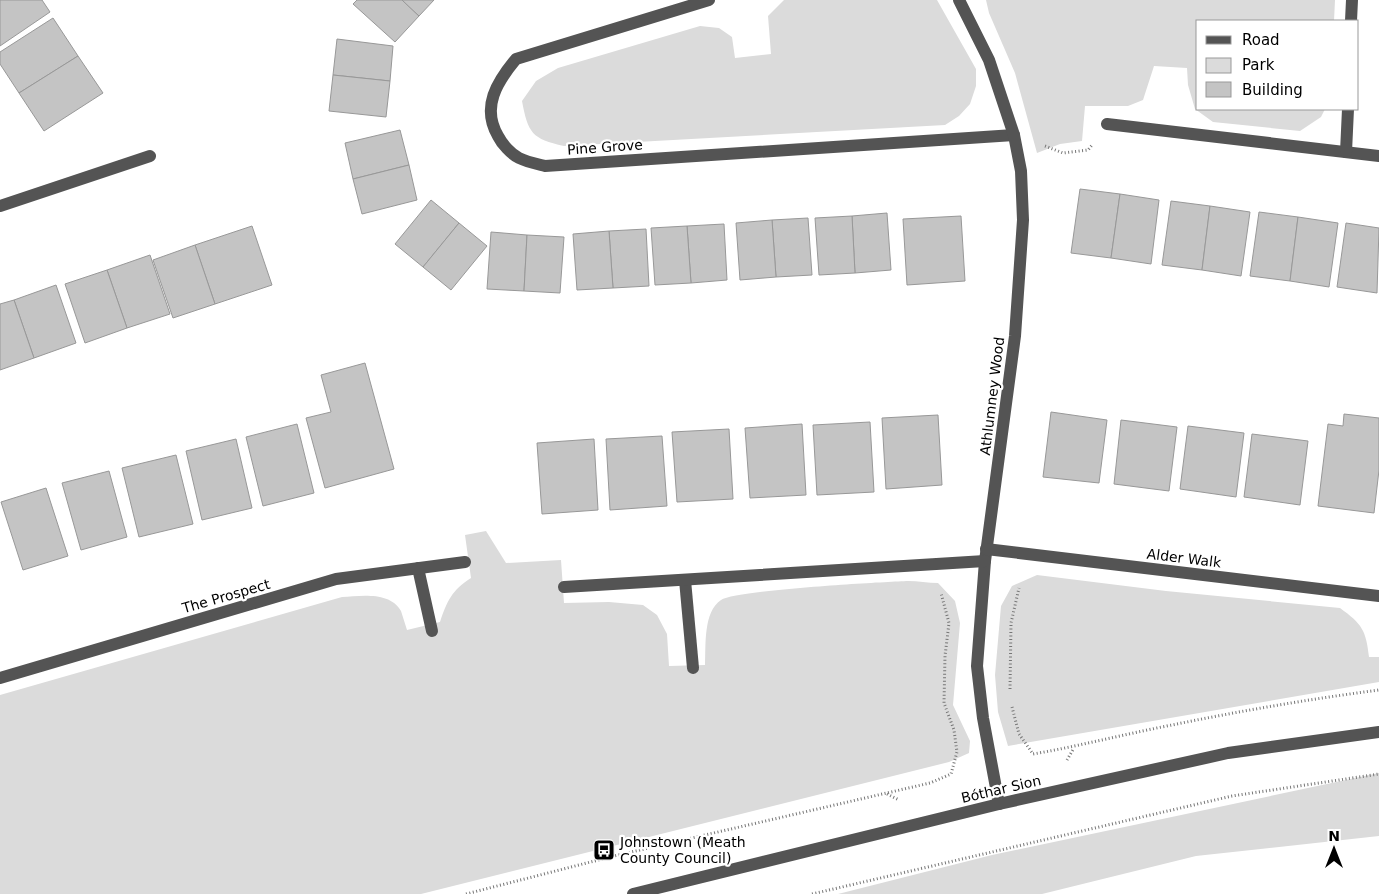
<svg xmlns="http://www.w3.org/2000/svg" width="1379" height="894" font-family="'DejaVu Sans',sans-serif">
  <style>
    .green { fill: #dbdbdb }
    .building { fill: #c4c4c4; stroke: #989898 }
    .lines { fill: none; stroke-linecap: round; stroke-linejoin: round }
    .path { stroke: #767676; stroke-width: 3; stroke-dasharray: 1 2.5; stroke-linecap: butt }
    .minor { stroke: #545454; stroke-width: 12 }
    .labels { text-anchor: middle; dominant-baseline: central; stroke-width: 4.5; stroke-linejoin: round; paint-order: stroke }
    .street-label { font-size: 14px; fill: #000; stroke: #fff }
    .poi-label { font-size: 14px; fill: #000; stroke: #fff; text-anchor: start }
  </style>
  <rect width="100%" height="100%" fill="#fff"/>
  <!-- green -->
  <g class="green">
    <path d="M784,0h153l39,69v17l-6,18 -11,12 -14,9 -381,21c-32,-7 -36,-13 -42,-45l14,-20 22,-13 142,-42 19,2 13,9 3,21 36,-4 -3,-38z"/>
    <polygon points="986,0 1335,0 1334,21 1198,21 1198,109 1325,109 1321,117 1300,131 1213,122 1195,109 1188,85 1187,68 1154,66 1143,100 1128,106 1085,106 1082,141 1060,144 1037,153 1015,73 989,13"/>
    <path d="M486,531l20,32 55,-3 3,43 45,-1 34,3 14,10 10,19 2,32 36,-1c1,-19 -2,-53 16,-65 15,-10 160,-18 187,-19 10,0 20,2 30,2l17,18 5,22 -7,82 17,36 -1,12 -20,9 -528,132h-421v-199l342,-98c18,-1 48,-6 59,14 2,6 4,13 6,19l33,-8c7,-21 12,-32 31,-44l-6,-43z"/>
    <path d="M1037,575l129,16 174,17c22,16 26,22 29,49h10v25l-371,64 -10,-34 -3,-37 6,-69 11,-20z"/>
    <polygon points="1379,773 1379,836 1196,856 1042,894 838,894 992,855"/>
  </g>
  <!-- building -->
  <g class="building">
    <polygon points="0,0 42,0 50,12 0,46"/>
    <polygon points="357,0 402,0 419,16 395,42 353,4"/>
    <polygon points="402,0 434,0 419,16"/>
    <polygon points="53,18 78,56 19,93 0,64 0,52"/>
    <polygon points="337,39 393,46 390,81 333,75"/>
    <polygon points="78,56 103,93 44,131 19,93"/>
    <polygon points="333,75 390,81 386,117 329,111"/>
    <polygon points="400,130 409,165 353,179 345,143"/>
    <polygon points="409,165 417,200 362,214 353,179"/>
    <polygon points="1080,189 1120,194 1111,258 1071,253"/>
    <polygon points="1120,194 1159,200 1151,264 1111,258"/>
    <polygon points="431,200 459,223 423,267 395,244"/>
    <polygon points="1171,201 1210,206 1202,270 1162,265"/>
    <polygon points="1210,206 1250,212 1241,276 1202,270"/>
    <polygon points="1259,212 1298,217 1290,281 1250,276"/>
    <polygon points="887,213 891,270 855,273 852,216"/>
    <polygon points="852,216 855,273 819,275 815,218"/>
    <polygon points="961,216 965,281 907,285 903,219"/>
    <polygon points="1298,217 1338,223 1329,287 1290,281"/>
    <polygon points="808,218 812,275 776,277 772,220"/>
    <polygon points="772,220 776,277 740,280 736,223"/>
    <polygon points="459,223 487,246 451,290 423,267"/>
    <polygon points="1346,223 1379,228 1377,293 1337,287"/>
    <polygon points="724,224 727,280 691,283 687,226"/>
    <polygon points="252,226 272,285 215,304 195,245"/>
    <polygon points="687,226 691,283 655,285 651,228"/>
    <polygon points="646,229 649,286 613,288 609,231"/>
    <polygon points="609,231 613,288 577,290 573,234"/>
    <polygon points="491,232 527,235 524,291 487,289"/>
    <polygon points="527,235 564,237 560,293 524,291"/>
    <polygon points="195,245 215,304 173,318 153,260"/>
    <polygon points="150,255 170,314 127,328 107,270"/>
    <polygon points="107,270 127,328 85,343 65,284"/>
    <polygon points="56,285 76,343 34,358 14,300"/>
    <polygon points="14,300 34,358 0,370 0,304"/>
    <polygon points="365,363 394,469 325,488 306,418 331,412 321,375"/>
    <polygon points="1051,412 1107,420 1099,483 1043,477"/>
    <polygon points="1344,414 1379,418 1379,470 1374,513 1318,506 1328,424 1343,426"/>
    <polygon points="938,415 942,485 886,489 882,418"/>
    <polygon points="1121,420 1177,427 1169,491 1114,484"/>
    <polygon points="870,422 874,492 817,495 813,425"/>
    <polygon points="297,424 314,493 263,506 246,437"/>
    <polygon points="802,424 806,495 750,498 745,428"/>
    <polygon points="1188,426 1244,433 1236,497 1180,489"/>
    <polygon points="729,429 733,499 677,502 672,432"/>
    <polygon points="1252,434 1308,441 1300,505 1244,497"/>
    <polygon points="662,436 667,506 610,510 606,439"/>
    <polygon points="236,439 252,508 202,520 186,451"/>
    <polygon points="594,439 598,510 542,514 537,443"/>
    <polygon points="176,455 193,524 139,537 122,468"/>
    <polygon points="109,471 127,537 81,550 62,483"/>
    <polygon points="46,488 68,556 23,570 1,502"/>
  </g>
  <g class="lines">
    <!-- path -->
    <g class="path">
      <polyline points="1045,146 1063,153 1088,150 1092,145"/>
      <polyline points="1010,689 1011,623 1019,588"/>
      <path d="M1012,707l7,27 14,20c47,-8 92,-20 139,-29 68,-14 138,-26 207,-35"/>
      <polyline points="1067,760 1074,748"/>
      <polyline points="887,794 899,800"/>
      <polyline points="466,894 614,856 930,783 951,774 957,752 954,730 944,703 945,656 949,623 941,593"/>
      <polyline points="812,894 1232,796 1379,774"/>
    </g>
    <!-- minor -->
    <g class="minor">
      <path d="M709,0l-193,59c-19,23 -35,48 -18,77 4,8 13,18 21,22 8,4 18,6 26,8l469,-31"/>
      <polyline points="959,0 989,60 1014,135 1021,171 1023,220 1015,336 985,561 977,666 983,718 999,804"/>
      <polyline points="1351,21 1352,0"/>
      <polyline points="1107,124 1379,156"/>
      <polyline points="1346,152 1348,109"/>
      <polyline points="0,206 150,156"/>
      <polyline points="986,549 1379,596"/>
      <polyline points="418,568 432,631"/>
      <polyline points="685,580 693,668"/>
      <polyline points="564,587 985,561"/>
      <polyline points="0,678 336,579 465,562"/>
      <polyline points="633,894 999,804 1228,753 1379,732"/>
    </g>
  </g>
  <!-- icons -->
  <defs>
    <g id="bus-square" transform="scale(1.125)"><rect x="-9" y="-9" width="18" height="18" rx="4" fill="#000" stroke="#fff"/><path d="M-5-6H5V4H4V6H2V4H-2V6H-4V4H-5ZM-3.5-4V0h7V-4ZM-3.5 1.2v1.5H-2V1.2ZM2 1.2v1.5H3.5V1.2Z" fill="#fff"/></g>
  </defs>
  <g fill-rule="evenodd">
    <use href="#bus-square" x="604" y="850"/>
  </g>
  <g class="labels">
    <!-- street labels -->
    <g class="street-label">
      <text transform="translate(605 147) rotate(-4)">Pine Grove</text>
      <text transform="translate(992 396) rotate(-83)">Athlumney Wood</text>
      <text transform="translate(1184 558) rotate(7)">Alder Walk</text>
      <text transform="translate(226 596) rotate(-16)">The Prospect</text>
      <text transform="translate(1001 789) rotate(-13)">Bóthar Sion</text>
    </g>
    <!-- poi labels -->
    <g class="poi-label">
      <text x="620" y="842">Johnstown (Meath<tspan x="620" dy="16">County Council)</tspan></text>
    </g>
  </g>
  <!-- legend -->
  <rect x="1196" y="20" width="162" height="90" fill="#ffffff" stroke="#999999"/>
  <rect x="1206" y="36" width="25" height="8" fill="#545454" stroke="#999999"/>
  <text x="1242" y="45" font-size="15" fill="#000000">Road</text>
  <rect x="1206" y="58" width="25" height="15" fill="#dbdbdb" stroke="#999999"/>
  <text x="1242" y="70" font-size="15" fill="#000000">Park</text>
  <rect x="1206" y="82" width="25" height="15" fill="#c4c4c4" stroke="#999999"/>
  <text x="1242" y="95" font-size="15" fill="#000000">Building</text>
  <!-- north arrow -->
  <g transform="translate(1334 849)" stroke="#ffffff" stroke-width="4" paint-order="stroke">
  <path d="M0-4L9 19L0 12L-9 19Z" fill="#000000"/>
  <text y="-8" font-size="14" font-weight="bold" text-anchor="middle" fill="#000000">N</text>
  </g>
</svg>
